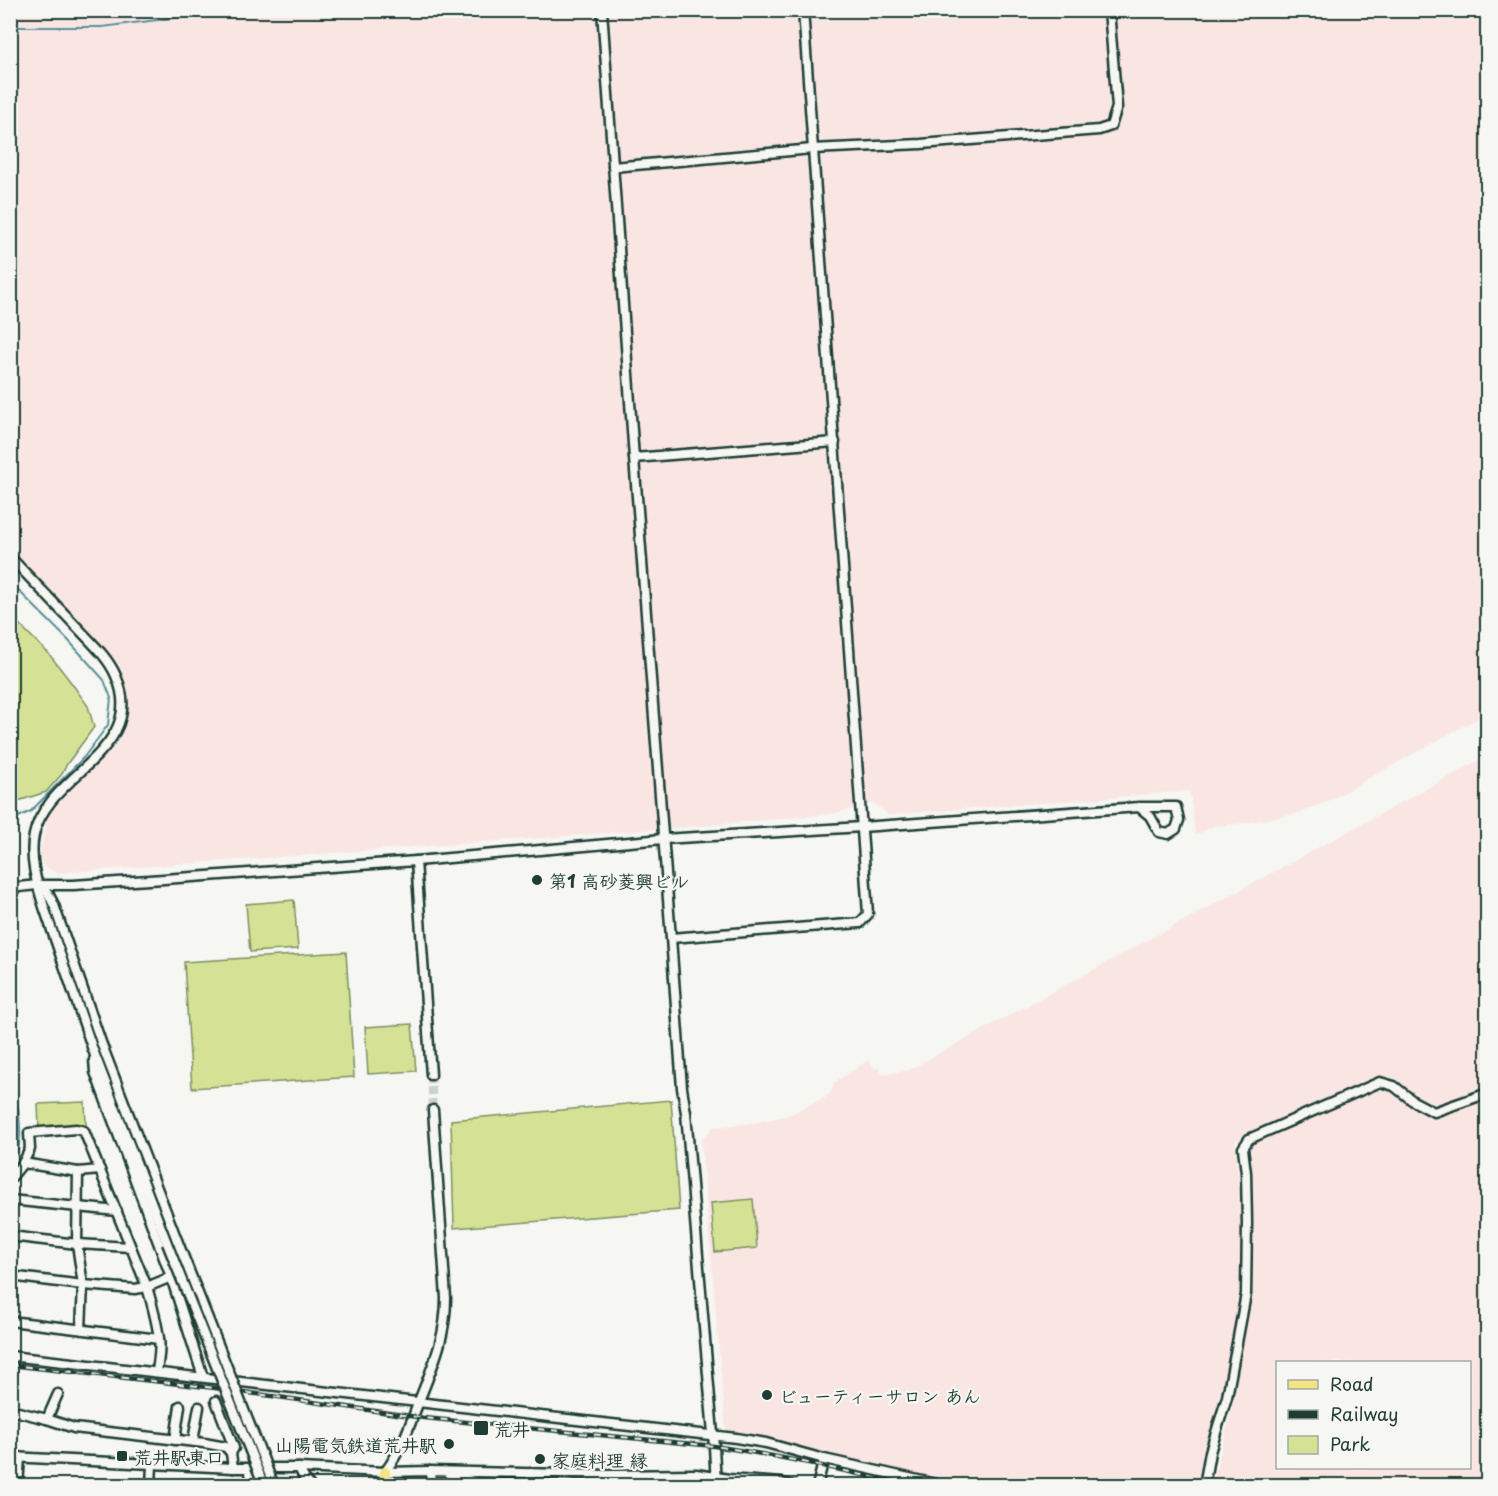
<svg xmlns="http://www.w3.org/2000/svg" width="1498" height="1496" font-family="'Playpen Sans','Klee One',sans-serif">
  <style>
    .built { fill: #f9e6e3; fill-rule: evenodd }
    .green { fill: #d5e295; stroke: #7a9064; stroke-width: 1.5 }
    .water { fill: #7ec7de; stroke: #58909a; stroke-width: 1.5 }
    .lines { fill: none; stroke-linecap: round; stroke-linejoin: round }
    .stream { stroke: #58909a; stroke-width: 2 }
    .minor-tunnel { stroke: #cbd1cc; stroke-width: 8; stroke-dasharray: 8 4; stroke-linecap: butt }
    .minor-casing { stroke: #1f3d34; stroke-width: 13 }
    .major-casing { stroke: #1f3d34; stroke-width: 15 }
    .minor { stroke: #f6f6f2; stroke-width: 8 }
    .major { stroke: #f5e382; stroke-width: 10 }
    .rail-casing { stroke: #1f3d34; stroke-width: 4.5 }
    .rail { stroke: #f6f6f2; stroke-width: 2; stroke-dasharray: 7; stroke-linecap: butt }
    .minor-bridge-casing { stroke: #1f3d34; stroke-width: 13; stroke-linecap: butt }
    .minor-bridge { stroke: #f6f6f2; stroke-width: 8 }
    .poi-dot { fill: #1f3d34; stroke: #f6f6f2; stroke-width: 2 }
    .labels { text-anchor: middle; dominant-baseline: central; stroke-width: 4.5; stroke-linejoin: round; paint-order: stroke }
    .poi-label { font-size: 18px; font-weight: bold; fill: #1f3d34; stroke: #f6f6f2; text-anchor: start }
  </style>
  <rect width="100%" height="100%" fill="#f6f6f2"/>
  <filter id="ink" filterUnits="userSpaceOnUse"><feTurbulence type="fractalNoise" baseFrequency=".0167" numOctaves="2"/><feDisplacementMap in="SourceGraphic" scale="12" xChannelSelector="R" yChannelSelector="G"/><feConvolveMatrix kernelMatrix="1 2 1 2 8 2 1 2 1" color-interpolation-filters="sRGB"/></filter>
  <g filter="url(#ink)">
    <!-- built -->
    <g class="built">
      <polygon points="10,11 1487,11 1487,713 1326,802 1299,813 1245,823 1214,826 1195,835 1190,791 888,815 874,803 832,814 689,827 57,873 43,866 40,852 48,816 68,792 119,741 127,722 128,691 118,664 11,548"/>
      <polygon points="1487,756 1487,1088 1442,1106 1421,1098 1384,1075 1369,1080 1235,1142 1241,1211 1241,1278 1238,1308 1226,1377 1198,1485 959,1485 832,1457 726,1430 701,1141 713,1127 754,1123 789,1115 826,1097 832,1091 833,1083 869,1060 874,1068 880,1069 881,1074 907,1071"/>
      <path d="M1387,1089l23,17 28,10 49,-18v387l-275,1 22,-87 2,-16 14,-82 4,-54 -3,-100 4,-6 115,-50zM1278,1362h192v106h-192z"/>
    </g>
    <!-- green -->
    <g class="green">
      <polygon points="11,616 49,654 70,681 88,706 94,727 67,764 62,774 46,792 18,801 10,784 11,780 18,765 11,727"/>
      <polygon points="294,900 298,949 250,952 246,904"/>
      <polygon points="346,952 354,1077 192,1088 184,962"/>
      <polygon points="412,1024 416,1071 368,1074 365,1027"/>
      <polygon points="671,1100 679,1210 454,1228 451,1120"/>
      <polygon points="85,1102 86,1126 39,1128 38,1104"/>
      <polygon points="753,1199 757,1248 715,1252 711,1203"/>
    </g>
    <!-- water -->
    <path class="water" d="M11,1038l3,55 3,2c2,23 9,49 -6,69z"/>
    <g class="lines">
      <!-- stream -->
      <g class="stream">
        <polyline points="10,27 102,27 236,10"/>
        <polyline points="10,582 68,640 104,680 111,698 108,725 84,757 31,811 10,821"/>
      </g>
      <!-- minor-tunnel -->
      <polyline class="minor-tunnel" points="431,1075 433,1110"/>
      <!-- minor casing -->
      <g class="minor-casing">
        <g id="minor">
          <polyline points="602,10 634,458 671,938 682,1088 686,1113 714,1446 716,1486"/>
          <polyline points="613,167 812,149 921,144 1099,130 1111,126 1117,107 1109,10"/>
          <polyline points="634,458 835,442"/>
          <path d="M10,557c22,23 44,46 66,69 14,15 32,31 40,50 33,75 -70,98 -82,159 -5,23 3,50 10,72l49,143 74,193"/>
          <polyline points="416,861 431,1075"/>
          <polyline points="38,886 48,893 54,905 102,1045 177,1240"/>
          <polyline points="10,888 37,885 73,885 164,879 416,861 663,839 862,827 1139,807 1176,807 1179,820 1176,829 1168,834 1159,832 1150,816 1139,807"/>
          <polyline points="671,938 860,923 868,914 803,10"/>
          <polyline points="94,1060 95,1072 171,1277 203,1377"/>
          <polyline points="23,1163 78,1172 100,1170"/>
          <polyline points="78,1172 77,1244 83,1285 81,1329"/>
          <path d="M10,1179l13,-16 7,-14 -1,-16 47,-4 8,2 63,156c5,17 10,34 12,52 2,11 -1,22 -2,33"/>
          <polyline points="10,1200 117,1211"/>
          <polyline points="10,1236 77,1244 130,1247"/>
          <polyline points="10,1276 83,1285 135,1289 147,1287 171,1277"/>
          <polyline points="10,1321 159,1339"/>
          <polyline points="10,1356 736,1438 766,1443 824,1459 945,1486"/>
          <polyline points="216,1401 234,1448 231,1453 233,1468"/>
          <polyline points="10,1410 47,1419 74,1428 204,1443 226,1447 231,1453"/>
          <polyline points="47,1419 58,1394"/>
          <polyline points="175,1440 180,1406"/>
          <polyline points="193,1441 199,1407"/>
          <polyline points="10,1457 233,1468 299,1468 385,1472 430,1471 607,1475 696,1474 729,1479 782,1483 793,1486"/>
          <polyline points="248,1468 255,1486"/>
          <polyline points="299,1468 304,1478 310,1486"/>
          <polyline points="430,1471 431,1486"/>
          <path d="M385,1472c16,-21 25,-47 34,-71 14,-36 27,-64 27,-103l-13,-188"/>
          <polyline points="449,1474 489,1486"/>
          <polyline points="18,1486 20,1457"/>
          <polyline points="151,1486 152,1464"/>
          <polyline points="530,1486 531,1473"/>
          <polyline points="817,1486 824,1459"/>
          <polyline points="1204,1486 1210,1452 1227,1397 1246,1294 1247,1223 1246,1173 1243,1148 1249,1139 1380,1082 1394,1086 1413,1101 1434,1112 1488,1093"/>
        </g>
      </g>
      <!-- major casing -->
      <g class="major-casing">
        <polyline id="major" points="385,1472 385,1486"/>
      </g>
      <!-- minor -->
      <use href="#minor" class="minor"/>
      <!-- major -->
      <use href="#major" class="major"/>
      <!-- rail casing -->
      <g class="rail-casing">
        <path id="rail" d="M10,1365l205,23 209,30 290,28c66,10 130,24 194,40"/>
      </g>
      <!-- rail -->
      <use href="#rail" class="rail"/>
      <!-- minor-bridge casing -->
      <g class="minor-bridge-casing">
        <g id="minor-bridge">
          <polyline points="177,1240 274,1486"/>
          <polyline points="167,1243 264,1486"/>
        </g>
      </g>
      <!-- minor-bridge -->
      <use href="#minor-bridge" class="minor-bridge"/>
    </g>
  </g>
  <!-- markers -->
  <g class="poi-dot">
    <circle cx="537" cy="880" r="6"/>
    <circle cx="767" cy="1395" r="6"/>
    <rect x="473" y="1420" width="16" height="16" rx="3"/>
    <circle cx="449" cy="1444" r="6"/>
    <rect x="116" y="1450" width="12" height="12" rx="3"/>
    <circle cx="540" cy="1459" r="6"/>
  </g>
  <g class="labels">
    <!-- poi labels -->
    <g class="poi-label">
      <text x="549" y="880">第1 高砂菱興ビル</text>
      <text x="779" y="1395">ビューティーサロン あん</text>
      <text x="494" y="1428">荒井</text>
      <text x="437" y="1444" text-anchor="end">山陽電気鉄道荒井駅</text>
      <text x="134" y="1456">荒井駅東口</text>
      <text x="552" y="1459">家庭料理 縁</text>
    </g>
  </g>
  <!-- margin -->
  <rect width="1498" height="1496" fill="none" stroke="#f6f6f2" stroke-width="36"/>
  <rect x="18" y="18" width="1462" height="1460" fill="none" stroke="#1f3d34" stroke-width="2" filter="url(#ink)"/>
  <!-- legend -->
  <rect x="1276" y="1361" width="195" height="108" fill="#f6f6f2" stroke="#a0aca6" stroke-width="1.5"/>
  <rect x="1288" y="1380" width="30" height="9" fill="#f5e382" stroke="#a0aca6" stroke-width="1.5"/>
  <text x="1330" y="1391" font-size="18" fill="#1f3d34">Road</text>
  <rect x="1288" y="1410" width="30" height="9" fill="#1f3d34" stroke="#a0aca6" stroke-width="1.5"/>
  <text x="1330" y="1421" font-size="18" fill="#1f3d34">Railway</text>
  <rect x="1288" y="1436" width="30" height="18" fill="#d5e295" stroke="#a0aca6" stroke-width="1.5"/>
  <text x="1330" y="1451" font-size="18" fill="#1f3d34">Park</text>
</svg>
